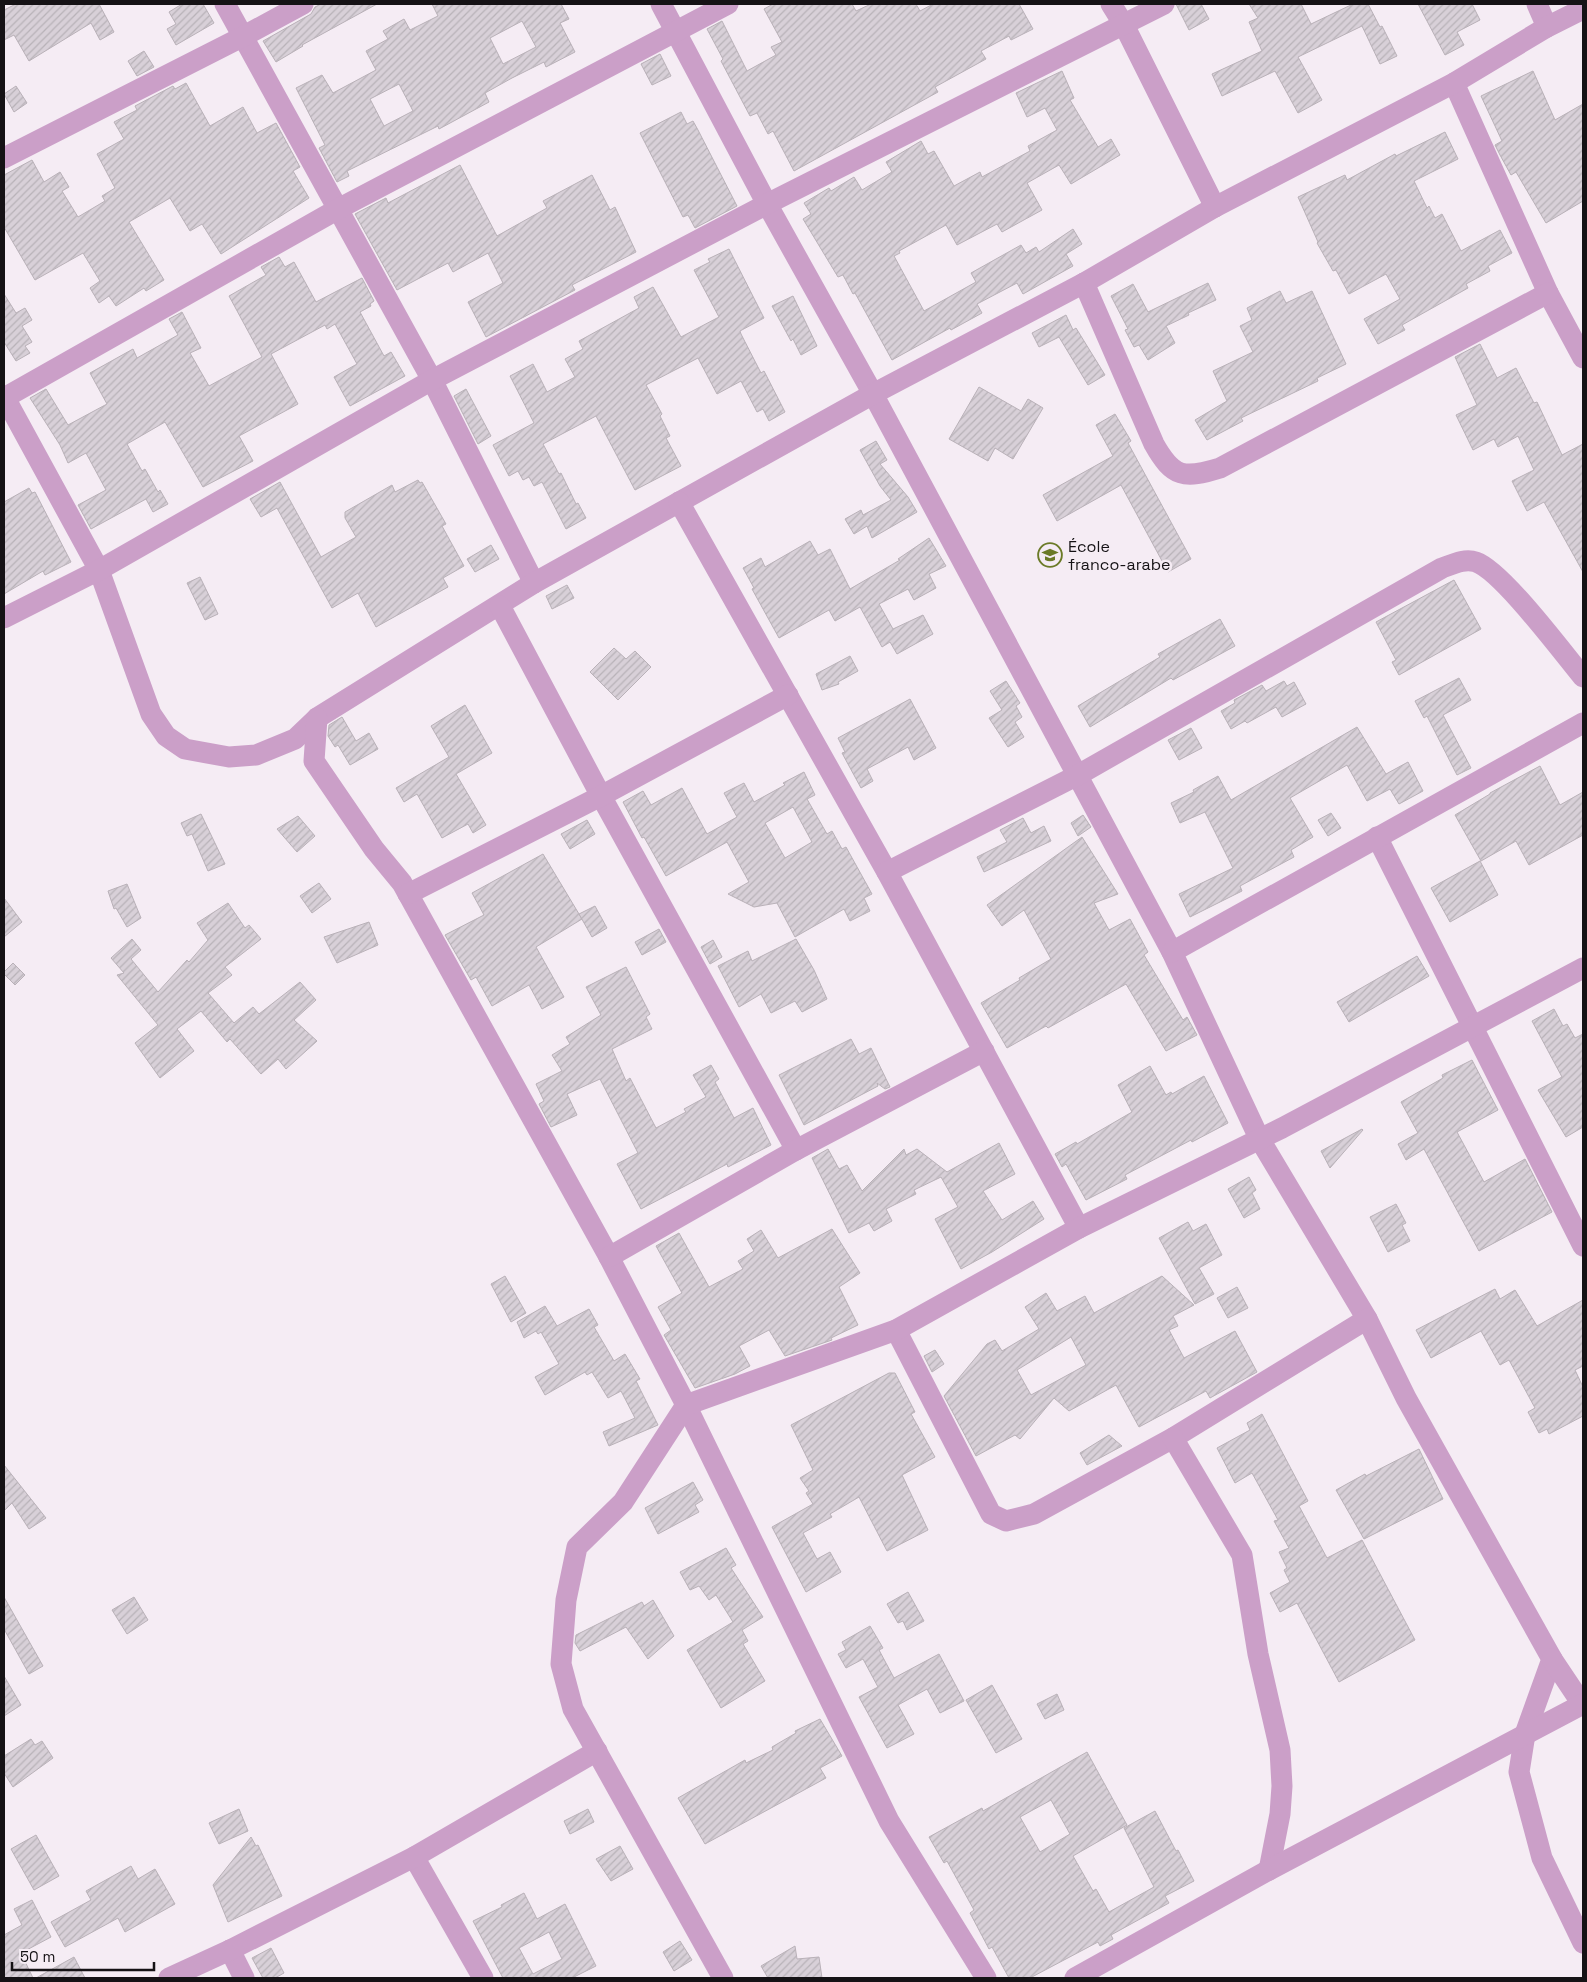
<svg xmlns="http://www.w3.org/2000/svg" width="1587" height="1982" font-family="'Space Grotesk',sans-serif">
  <style>
    .building { fill: url(#building-hatch); stroke: #b9b1b8; fill-rule: evenodd }
    .lines { fill: none; stroke-linecap: round; stroke-linejoin: round }
    .minor { stroke: #cb9fc8; stroke-width: 21 }
    .labels { text-anchor: middle; dominant-baseline: central; stroke-width: 5; stroke-linejoin: round; paint-order: stroke }
    .poi-label { font-size: 16px; fill: #151215; stroke: #f5ecf4; text-anchor: start }
  </style>
  <defs>
    <pattern id="building-hatch" width="6" height="6" patternUnits="userSpaceOnUse" patternTransform="scale(1.25)"><rect width="6" height="6" fill="#d8d0d8"/><path d="M-1 1l2-2M0 6l6-6M5 7l2-2" fill="none" stroke="#b8b2b8"/></pattern>
  </defs>
  <rect width="100%" height="100%" fill="#f5ecf4"/>
  <!-- building -->
  <g class="building">
    <polygon points="16,4 99,4 114,32 100,40 91,23 29,61 14,35 4,40 4,10"/>
    <polygon points="182,4 203,4 214,23 176,45 167,29 176,24 169,12"/>
    <polygon points="321,4 377,4 302,45 303,46 276,62 263,41 311,14 315,7"/>
    <path d="M432,4h129l8,15 -9,4 15,29 -29,15 -2,-5 -32,16 -27,15 4,9 -50,27 -1,-3 -91,45 2,5 -12,6 -18,-34 6,-3 -29,-57 26,-13 11,18 43,-23 -10,-19 22,-12 -5,-8 21,-12 6,11 28,-14zM522,21l14,26 -33,17 -13,-26zM399,84l14,27 -29,15 -14,-27z"/>
    <polygon points="773,4 852,4 856,11 871,4 916,4 920,11 933,4 1019,4 1033,29 1011,40 1009,36 981,51 986,59 935,87 938,92 794,171 773,131 768,134 757,113 750,116 721,61 723,59 707,29 722,21 747,71 776,55 771,47 782,42 764,9"/>
    <polygon points="1176,4 1201,4 1209,19 1189,30"/>
    <polygon points="1249,4 1301,4 1311,24 1353,4 1368,4 1380,27 1382,26 1397,56 1380,64 1362,26 1298,57 1322,100 1298,113 1275,71 1222,96 1212,74 1262,51 1249,22 1258,18"/>
    <polygon points="1418,4 1472,4 1480,20 1457,32 1464,45 1445,55"/>
    <polygon points="144,51 154,67 137,76 128,61"/>
    <polygon points="660,54 671,76 652,85 641,64"/>
    <polygon points="1062,71 1074,98 1070,100 1098,147 1111,139 1120,155 1071,184 1059,165 1027,183 1042,210 1002,232 997,224 957,245 946,225 899,251 900,253 894,256 924,311 976,282 971,273 1021,245 1026,253 1036,247 1039,252 1073,229 1082,244 1066,254 1073,266 1023,294 1017,283 977,304 982,313 951,330 950,328 892,360 855,293 853,294 843,275 838,277 803,219 811,214 804,203 829,188 831,191 854,177 862,190 892,172 886,162 921,141 928,154 934,151 954,186 980,172 982,177 1030,151 1028,146 1057,130 1045,108 1027,117 1016,93"/>
    <polygon points="1533,71 1555,120 1583,104 1583,201 1546,223 1516,172 1511,175 1500,155 1495,145 1502,141 1481,96"/>
    <polygon points="186,83 210,126 243,107 257,133 276,123 300,167 293,171 309,198 221,254 202,224 190,231 170,198 129,222 164,280 146,291 144,288 116,306 109,296 99,303 90,288 100,281 83,253 35,280 4,227 4,175 32,160 44,182 60,172 69,187 62,191 78,217 105,201 102,196 115,188 97,154 124,139 114,122 137,110 135,106 173,86 175,89"/>
    <polygon points="16,86 27,103 14,112 4,94"/>
    <polygon points="681,112 687,124 693,121 698,130 737,206 695,228 688,215 683,217 640,133"/>
    <polygon points="1445,132 1458,159 1414,181 1427,208 1429,206 1435,218 1442,214 1461,251 1500,230 1512,253 1488,266 1490,271 1466,284 1468,288 1402,325 1405,330 1378,344 1364,319 1400,299 1386,274 1349,294 1336,270 1333,271 1317,243 1318,242 1298,197 1345,175 1347,180 1395,154 1396,156"/>
    <polygon points="460,165 497,236 547,208 543,201 592,175 610,210 615,207 636,252 572,285 575,290 486,337 468,302 503,283 488,253 453,272 448,263 397,290 355,214 386,198 388,203"/>
    <polygon points="729,249 764,318 740,331 741,334 761,373 764,371 785,412 769,421 763,409 757,412 741,381 717,394 698,358 646,385 662,414 660,416 670,436 666,438 681,466 635,490 596,416 543,444 559,474 561,473 576,504 578,503 586,518 566,529 542,482 534,486 529,477 523,480 518,471 509,476 493,445 534,423 510,376 533,364 547,392 575,377 565,359 583,349 579,341 639,308 634,297 653,287 681,337 719,317 694,270 710,262 708,259"/>
    <polygon points="279,257 285,267 294,262 316,302 362,278 374,301 370,304 371,306 360,312 384,356 391,352 405,376 350,406 334,377 357,364 335,324 327,329 325,325 271,354 298,404 239,436 253,461 203,487 165,422 127,444 142,471 145,469 158,492 160,490 168,504 153,512 146,499 91,529 78,505 106,490 86,453 68,463 60,445 30,398 46,389 68,425 107,404 90,373 133,349 137,358 178,335 169,319 182,312 201,348 190,353 209,386 262,357 229,296 266,275 261,267"/>
    <polygon points="1208,283 1216,300 1188,313 1189,315 1166,326 1175,343 1148,360 1139,345 1134,347 1125,330 1128,329 1111,296 1133,284 1148,312"/>
    <polygon points="1280,291 1286,303 1312,291 1346,364 1317,378 1318,381 1241,418 1243,421 1207,440 1195,420 1227,401 1213,371 1253,352 1240,326 1252,320 1247,308"/>
    <polygon points="4,294 16,313 25,308 32,320 22,326 32,342 25,346 30,353 16,361 4,342"/>
    <polygon points="793,296 817,346 801,355 793,339 791,341 772,306"/>
    <polygon points="1066,315 1073,330 1076,328 1105,375 1088,385 1059,337 1039,347 1032,333"/>
    <polygon points="1480,344 1497,378 1516,368 1534,403 1537,402 1562,455 1583,444 1583,572 1544,502 1527,511 1512,481 1534,470 1518,436 1498,447 1494,439 1473,450 1456,415 1477,405 1455,357"/>
    <polygon points="979,387 1021,411 1028,399 1043,408 1013,459 995,448 988,461 949,439"/>
    <polygon points="466,389 491,436 478,444 454,396"/>
    <polygon points="1115,414 1131,441 1128,443 1191,559 1168,572 1121,485 1057,521 1043,495 1113,456 1096,425"/>
    <polygon points="876,441 887,460 880,464 908,497 917,512 872,538 867,526 854,534 845,519 861,510 863,515 891,500 880,486 860,450"/>
    <polygon points="418,480 420,483 422,482 446,524 442,526 464,566 443,578 448,587 376,627 358,593 332,608 277,508 261,517 250,499 280,482 321,557 356,537 345,518 345,512 392,485 395,492"/>
    <polygon points="29,488 32,493 35,492 71,562 45,575 43,571 4,594 4,502"/>
    <polygon points="929,538 946,566 929,574 936,588 914,600 908,589 879,604 893,629 923,615 933,634 897,654 890,642 882,647 860,607 835,621 829,610 779,638 752,589 754,588 743,568 761,558 765,567 810,541 818,555 830,549 850,589 900,560 898,559"/>
    <polygon points="491,545 499,559 475,572 467,559"/>
    <polygon points="200,577 218,614 205,620 187,583"/>
    <polygon points="1454,580 1481,629 1399,675 1392,662 1396,660 1376,622"/>
    <polygon points="567,585 574,598 552,609 546,596"/>
    <polygon points="1220,619 1235,646 1173,680 1171,678 1090,727 1078,706 1160,657 1158,654"/>
    <polygon points="614,648 626,659 635,651 651,667 618,700 590,672"/>
    <polygon points="850,656 858,671 838,682 839,684 822,690 816,674"/>
    <polygon points="1459,678 1471,700 1443,715 1471,768 1457,775 1427,716 1424,718 1415,701"/>
    <polygon points="1006,681 1020,703 1016,706 1022,717 1015,722 1024,737 1008,747 989,718 1002,710 990,691"/>
    <polygon points="1284,681 1287,686 1294,682 1306,704 1282,717 1276,707 1247,723 1245,721 1231,729 1221,711 1235,703 1234,700 1262,685 1266,691"/>
    <polygon points="910,699 936,748 914,760 908,747 867,769 873,781 861,788 842,753 845,752 838,738"/>
    <polygon points="465,705 492,753 456,774 486,825 473,833 468,824 442,838 417,794 404,802 396,788 449,757 431,726"/>
    <polygon points="342,717 356,741 369,733 378,749 350,765 338,745 335,747 328,736 329,725"/>
    <polygon points="1357,727 1386,774 1408,762 1423,791 1399,804 1390,789 1367,801 1347,765 1290,798 1313,837 1291,850 1294,857 1240,886 1242,891 1190,917 1179,894 1233,868 1205,812 1180,823 1171,803 1194,792 1193,790 1218,776 1231,800"/>
    <polygon points="1191,728 1202,748 1179,760 1168,740"/>
    <polygon points="1540,766 1560,805 1583,792 1583,835 1529,865 1516,841 1481,861 1455,815 1490,794 1490,793"/>
    <path d="M804,772l11,23 -8,4 20,35 5,-3 10,18 4,-2 26,47 -8,4 6,13 -20,10 -6,-12 -49,28 -18,-34 -23,4 -26,-13 21,-12 -22,-40 -61,34 -22,-39 -2,1 -19,-36 20,-11 8,14 31,-17 25,46 30,-17 -13,-24 20,-10 10,19 31,-17 -2,-2zM793,807l19,35 -27,16 -20,-35z"/>
    <polygon points="1331,813 1341,828 1328,836 1318,820"/>
    <polygon points="201,814 225,864 208,871 192,834 187,836 181,823"/>
    <polygon points="1083,815 1091,827 1078,836 1071,823"/>
    <polygon points="298,816 315,836 297,852 277,829"/>
    <polygon points="1023,818 1031,833 1044,826 1051,841 984,872 977,857 1007,842 1000,830"/>
    <polygon points="587,820 595,834 570,849 561,834"/>
    <polygon points="1082,837 1118,894 1094,903 1109,930 1130,919 1148,952 1144,955 1183,1020 1187,1017 1197,1035 1166,1051 1126,984 1048,1028 1046,1026 1007,1048 981,1003 1020,980 1019,978 1051,959 1024,910 1002,926 987,905"/>
    <polygon points="543,854 582,919 536,947 564,997 542,1009 529,985 492,1006 476,977 471,980 445,935 484,915 472,893"/>
    <polygon points="1480,861 1498,895 1450,922 1431,888"/>
    <polygon points="319,883 331,899 312,913 300,896"/>
    <polygon points="127,884 141,918 127,927 116,908 114,909 108,891"/>
    <polygon points="4,898 22,922 4,937"/>
    <polygon points="228,903 245,928 249,925 261,939 225,967 232,975 208,993 234,1023 253,1007 259,1014 300,982 316,1000 294,1020 317,1041 286,1069 278,1059 261,1074 230,1039 227,1042 201,1011 177,1029 194,1051 160,1078 135,1043 158,1025 117,975 124,973 111,958 132,939 141,950 131,959 158,992 187,960 189,962 208,940 197,923"/>
    <polygon points="595,906 607,928 592,937 579,914"/>
    <polygon points="369,922 378,945 337,963 324,937"/>
    <polygon points="659,929 666,942 642,955 635,942"/>
    <polygon points="796,939 814,970 827,999 802,1012 795,1001 771,1013 761,994 739,1007 718,966 748,951 752,961"/>
    <polygon points="713,940 722,957 710,964 701,947"/>
    <polygon points="1417,956 1429,976 1349,1022 1337,1002"/>
    <polygon points="13,963 25,975 15,985 4,974 4,972"/>
    <polygon points="626,967 650,1014 646,1017 652,1029 612,1049 626,1081 630,1078 656,1128 686,1112 684,1109 706,1097 693,1075 711,1065 719,1079 715,1082 734,1118 753,1108 771,1145 728,1167 727,1164 641,1209 617,1164 638,1153 600,1079 567,1094 577,1115 551,1127 539,1104 544,1101 536,1084 562,1071 552,1055 570,1044 566,1037 601,1015 586,987"/>
    <polygon points="1554,1009 1563,1026 1567,1024 1575,1038 1583,1034 1583,1127 1566,1137 1538,1090 1562,1077 1532,1021"/>
    <polygon points="851,1039 859,1054 871,1048 890,1087 885,1089 877,1083 878,1086 804,1125 779,1075"/>
    <polygon points="1472,1060 1498,1110 1457,1132 1484,1182 1525,1159 1552,1212 1479,1251 1424,1149 1406,1160 1398,1144 1418,1133 1401,1102 1443,1078 1442,1075"/>
    <polygon points="1150,1066 1166,1095 1171,1092 1172,1094 1204,1076 1228,1123 1192,1142 1191,1140 1125,1175 1127,1179 1086,1200 1066,1164 1062,1167 1055,1154 1076,1142 1077,1144 1132,1112 1118,1085"/>
    <polygon points="1362,1129 1363,1130 1330,1168 1321,1151"/>
    <polygon points="999,1143 1015,1174 983,1191 1002,1220 1033,1201 1044,1219 992,1252 961,1269 935,1219 958,1207 941,1177 914,1190 916,1194 886,1209 892,1221 874,1231 869,1223 849,1233 812,1158 828,1149 839,1169 847,1165 862,1191 904,1149 906,1155 917,1149 947,1172"/>
    <polygon points="1249,1177 1256,1190 1252,1193 1260,1209 1244,1218 1228,1189"/>
    <polygon points="1396,1204 1406,1223 1402,1225 1410,1241 1388,1252 1370,1217"/>
    <polygon points="1188,1222 1193,1231 1206,1224 1222,1255 1199,1268 1214,1294 1195,1304 1159,1238"/>
    <polygon points="832,1229 860,1273 839,1287 858,1325 831,1338 832,1340 785,1356 769,1330 739,1346 750,1366 735,1374 695,1388 664,1335 671,1330 658,1307 682,1293 656,1246 679,1233 709,1287 743,1269 738,1261 754,1251 747,1239 761,1230 778,1258"/>
    <polygon points="505,1276 526,1313 511,1322 491,1284"/>
    <path d="M1162,1276l32,29 -21,11 5,10 -9,4 15,28 51,-27 22,41 -47,26 -4,-7 -67,36 -23,-42 -47,26 -15,-13 -34,41 -5,-4 -39,21 -32,-60 43,-52 8,-4 7,11 37,-22 -14,-22 21,-14 11,18 28,-15 9,17zM1071,1337l15,28 -55,30 -14,-25z"/>
    <polygon points="1237,1287 1248,1308 1228,1318 1217,1298"/>
    <polygon points="1495,1289 1500,1299 1515,1290 1537,1326 1583,1300 1583,1366 1575,1370 1583,1387 1583,1416 1549,1434 1547,1429 1539,1433 1528,1412 1535,1408 1509,1360 1500,1365 1481,1331 1431,1358 1416,1330"/>
    <polygon points="545,1306 557,1326 589,1309 598,1325 594,1327 614,1361 625,1354 640,1379 636,1381 658,1425 609,1446 603,1432 635,1418 621,1391 608,1398 592,1372 587,1375 585,1372 545,1395 535,1377 559,1364 541,1332 538,1334 536,1331 524,1338 517,1322"/>
    <polygon points="935,1350 944,1364 932,1372 924,1356"/>
    <polygon points="889,1373 895,1373 915,1412 911,1414 935,1457 902,1475 928,1530 887,1551 859,1497 830,1514 832,1517 803,1533 817,1559 830,1552 841,1572 806,1592 772,1527 813,1504 806,1493 809,1491 800,1478 813,1470 791,1425"/>
    <polygon points="1262,1414 1308,1501 1299,1506 1327,1558 1362,1540 1415,1640 1339,1682 1297,1603 1280,1612 1270,1593 1290,1582 1284,1570 1287,1568 1279,1552 1289,1548 1274,1521 1278,1520 1252,1473 1235,1483 1217,1448 1250,1430 1247,1423"/>
    <polygon points="1109,1435 1122,1446 1087,1465 1080,1453"/>
    <polygon points="1419,1449 1443,1499 1364,1539 1336,1490 1365,1474 1366,1476"/>
    <polygon points="4,1465 46,1518 29,1529 12,1503 4,1511"/>
    <polygon points="693,1482 703,1500 695,1505 699,1512 658,1534 645,1508"/>
    <polygon points="726,1548 736,1565 731,1568 763,1617 742,1630 748,1641 743,1644 765,1681 721,1708 687,1650 733,1622 716,1595 709,1600 699,1586 690,1590 680,1572"/>
    <polygon points="908,1592 924,1621 907,1630 903,1621 898,1623 887,1604"/>
    <polygon points="4,1597 43,1666 29,1674 4,1629"/>
    <polygon points="134,1597 148,1620 127,1634 112,1610"/>
    <polygon points="653,1600 674,1636 648,1659 626,1627 580,1651 575,1643 576,1635 642,1602 644,1606"/>
    <polygon points="870,1626 883,1648 879,1650 894,1678 939,1654 964,1701 940,1713 927,1689 898,1705 914,1734 887,1748 859,1697 878,1687 863,1659 846,1668 838,1654 846,1650 842,1642"/>
    <polygon points="4,1676 21,1705 4,1716"/>
    <polygon points="992,1685 1022,1739 996,1753 966,1700"/>
    <polygon points="1057,1694 1064,1710 1045,1719 1037,1704"/>
    <polygon points="820,1719 842,1756 820,1768 826,1778 705,1844 678,1798 745,1760 746,1763 773,1750 772,1747 796,1733 795,1731"/>
    <polygon points="31,1739 35,1745 42,1741 53,1758 13,1787 4,1773 4,1756"/>
    <path d="M1087,1752l40,73 -54,31 20,35 3,-2 13,23 45,-25 -30,-59 31,-17 21,40 2,-1 16,31 -29,15 4,7 -58,32 2,4 -13,7 -2,-4 -68,36h-21l-17,-31 -3,2 -19,-36 4,-3 -27,-49 -3,2 -15,-26 53,-29 1,3zM1051,1800l19,34 -30,18 -20,-35z"/>
    <polygon points="239,1809 248,1831 219,1844 209,1823"/>
    <polygon points="588,1809 594,1822 570,1834 564,1821"/>
    <polygon points="36,1835 59,1876 34,1890 11,1849"/>
    <polygon points="251,1837 256,1846 258,1845 282,1896 228,1922 213,1885"/>
    <polygon points="620,1846 633,1869 611,1881 596,1859"/>
    <polygon points="131,1866 138,1879 155,1869 175,1904 125,1932 118,1918 65,1947 51,1922 91,1900 86,1891"/>
    <path d="M524,1893l13,26 28,-15 31,62 -24,12h-69l-30,-57 29,-14 -1,-2zM549,1932l13,27 -29,15 -14,-26z"/>
    <polygon points="32,1900 51,1937 21,1953 33,1978 4,1978 4,1935 22,1925 14,1909"/>
    <polygon points="680,1941 692,1960 674,1971 663,1952"/>
    <polygon points="795,1946 797,1959 819,1957 822,1978 768,1978 761,1966"/>
    <polygon points="271,1948 284,1973 275,1978 263,1978 252,1958"/>
    <polygon points="74,1957 85,1978 36,1978"/>
  </g>
  <g class="lines">
    <!-- minor -->
    <g class="minor">
      <polyline points="225,4 432,380 534,583"/>
      <polyline points="661,4 767,204 873,394 1172,952 1259,1138 1367,1319 1406,1398 1552,1659 1525,1734 1519,1772 1542,1858 1583,1943"/>
      <polyline points="1111,4 1124,25 1215,207"/>
      <polyline points="1537,4 1547,27"/>
      <polyline points="1454,83 1548,293 1583,358"/>
      <polyline points="4,158 244,36 303,4"/>
      <path d="M1084,283l70,161c19,34 30,35 66,24l328,-175"/>
      <polyline points="4,396 99,570 151,714 166,736 185,749 229,757 256,755 295,739 317,718 534,583 873,394 1084,283 1215,207 1454,83 1547,27 1583,9"/>
      <polyline points="4,398 338,209 728,4"/>
      <polyline points="679,502 887,872 1079,1228"/>
      <polyline points="500,606 601,796 796,1150"/>
      <polyline points="4,618 99,570 432,380 767,204 1164,4"/>
      <polyline points="317,718 314,761 374,849 402,883 609,1257 686,1405 889,1821 986,1978"/>
      <polyline points="1377,837 1583,1246"/>
      <path d="M887,872l191,-97 364,-207c11,-4 23,-10 34,-6 26,9 87,91 107,115"/>
      <polyline points="408,894 601,796 788,695"/>
      <polyline points="1172,952 1583,723"/>
      <polyline points="609,1257 796,1150 984,1051"/>
      <polyline points="896,1330 991,1514 1006,1521 1034,1514 1173,1438 1367,1319"/>
      <polyline points="1173,1438 1242,1555 1258,1654 1280,1750 1282,1786 1280,1814 1269,1870"/>
      <polyline points="1552,1659 1582,1704"/>
      <polyline points="414,1857 483,1978"/>
      <polyline points="230,1950 244,1978"/>
      <polyline points="169,1978 230,1950 414,1857 597,1751"/>
      <polyline points="723,1978 573,1709 561,1664 566,1600 577,1547 623,1502 686,1405 896,1330 1079,1228 1282,1128 1583,968"/>
      <polyline points="1075,1978 1269,1870 1583,1704"/>
    </g>
  </g>
  <!-- icons -->
  <defs>
    <g id="school-ring" transform="scale(1.25)"><circle r="9.5" fill="#f5ecf4" stroke="#6b7a27" stroke-width="1.5"/><path d="M0-5L7-2L0 1L-7-2ZM-4 1L0 2.5L4 1V4Q0 6-4 4Z" fill="#6b7a27"/></g>
  </defs>
  <g fill-rule="evenodd">
    <use href="#school-ring" x="1050" y="555"/>
  </g>
  <g class="labels">
    <!-- poi labels -->
    <g class="poi-label">
      <text x="1068" y="546">École<tspan x="1068" dy="18">franco-arabe</tspan></text>
    </g>
  </g>
  <!-- border -->
  <rect width="1587" height="1982" fill="none" stroke="#151215" stroke-width="10"/>
  <!-- scale -->
  <path d="M12 1962v8h142v-8" fill="none" stroke="#151215" stroke-width="2.5"/>
  <text x="20" y="1962" font-size="15" fill="#151215" stroke="#f5ecf4" stroke-width="4" paint-order="stroke">50 m</text>
</svg>
